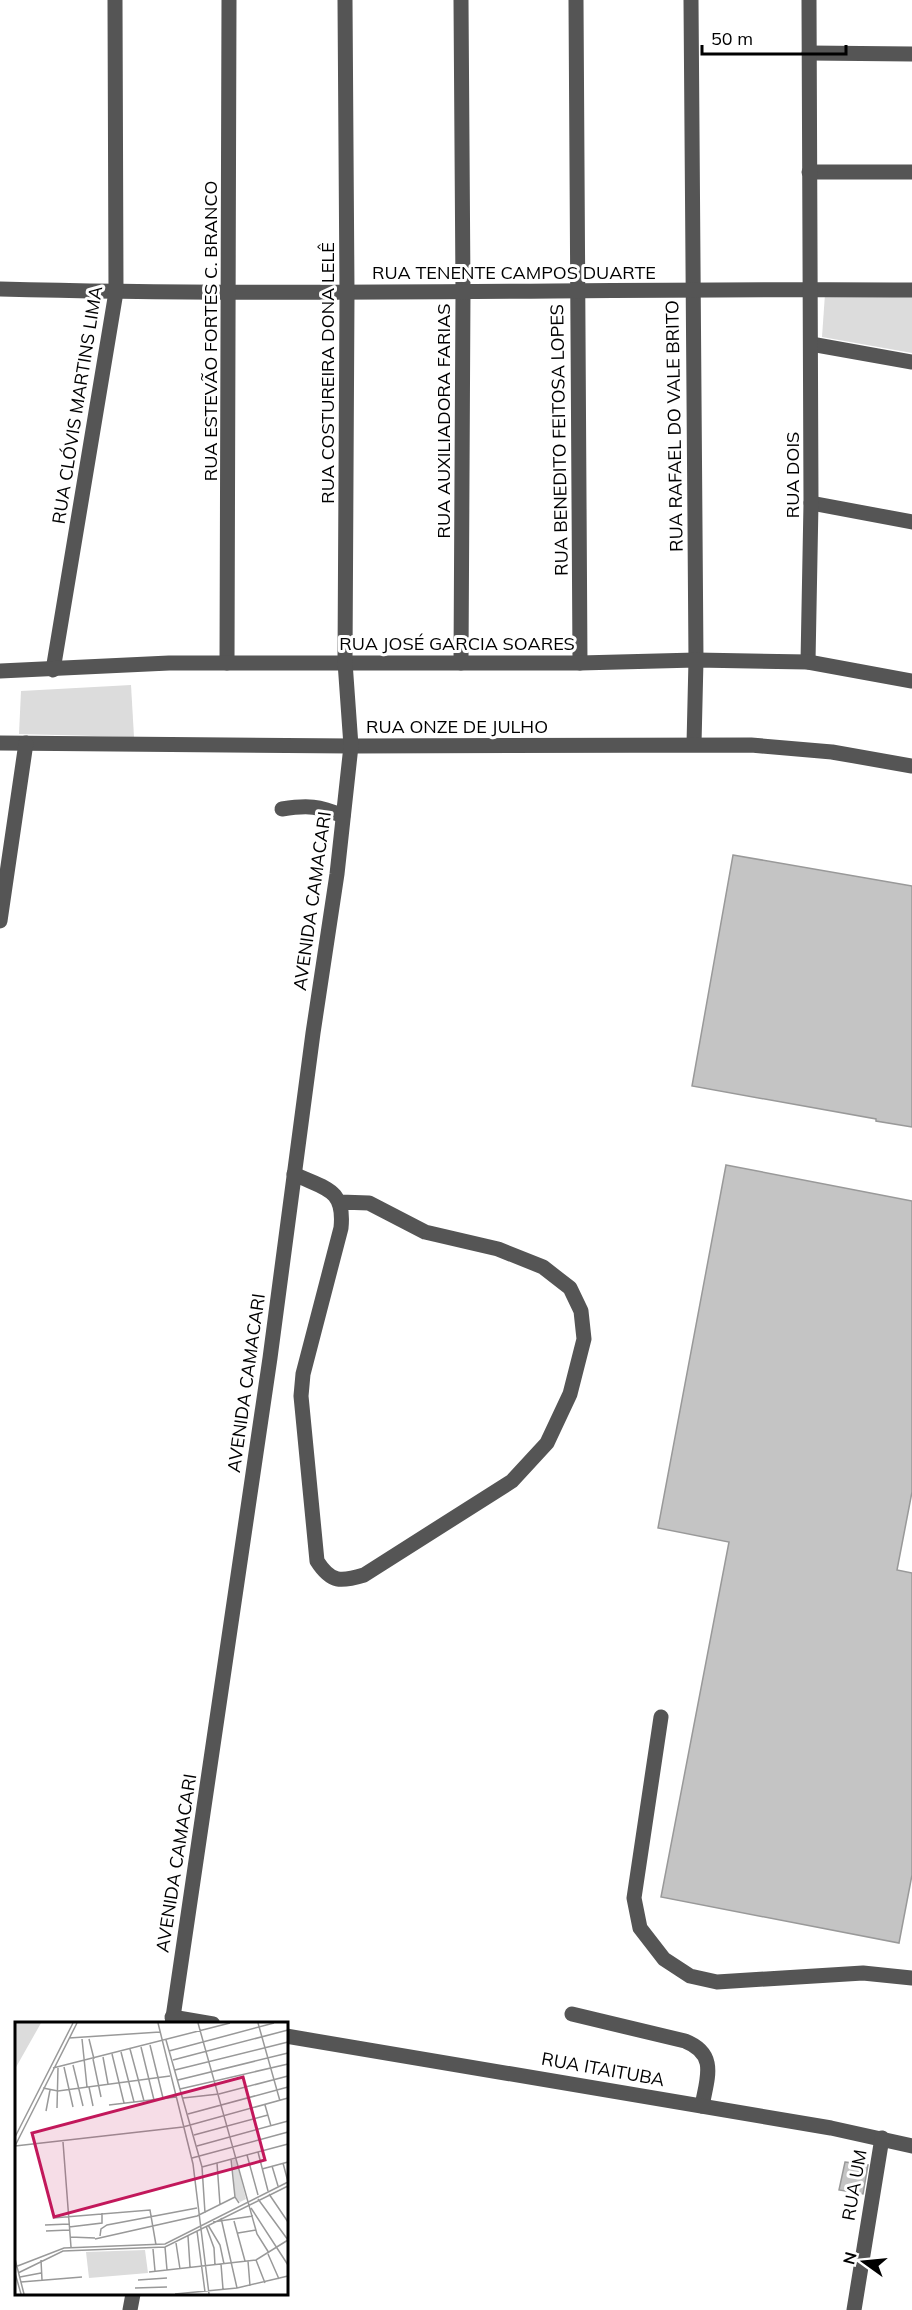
<svg xmlns="http://www.w3.org/2000/svg" width="912" height="2310" font-family="Mulish,sans-serif">
  <style>
    .green { fill: #dcdcdc }
    .building { fill: #c4c4c4; stroke: #999; stroke-width: 1.5 }
    .lines { fill: none; stroke-linecap: round; stroke-linejoin: round }
    .minor { stroke: #555; stroke-width: 15 }
    .labels { text-anchor: middle; dominant-baseline: central; stroke-width: 6; stroke-linejoin: round; paint-order: stroke }
    .street-label { font-size: 18px; fill: #000; stroke: #fff }
    .inset-road { fill: none; stroke: #999; stroke-width: 1.5 }
    .view { fill: #c2185b; fill-opacity: 0.15; stroke: #c2185b; stroke-width: 3 }
    .inset-edge { fill: none; stroke: #000; stroke-width: 3 }
  </style>
  <rect width="100%" height="100%" fill="#fff"/>
  <!-- green -->
  <g class="green">
    <polygon points="825,294 912,295 912,353 822,337"/>
    <polygon points="131,685 134,737 19,734 21,691"/>
  </g>
  <!-- building -->
  <g class="building">
    <polygon points="733,855 912,886 912,1127 876,1121 876,1119 692,1086"/>
    <polygon points="726,1165 912,1201 912,1492 897,1570 912,1573 912,1875 899,1943 661,1897 729,1542 658,1528"/>
    <polygon points="845,2162 868,2165 863,2194 839,2190"/>
  </g>
  <g class="lines">
    <!-- minor -->
    <g class="minor">
      <polyline points="461,0 463,291 461,663"/>
      <polyline points="576,0 580,663"/>
      <polyline points="691,0 696,660 694,744"/>
      <polyline points="809,53 912,54"/>
      <polyline points="809,172 912,172"/>
      <path d="M0,289c304,8 608,-1 912,1"/>
      <polyline points="811,344 912,362"/>
      <polyline points="811,503 912,522"/>
      <polyline points="808,662 811,503 809,0"/>
      <polyline points="227,663 229,0"/>
      <polyline points="53,670 116,292 115,0"/>
      <polyline points="0,671 169,663 580,663 696,660 808,662 912,681"/>
      <polyline points="0,743 351,746 751,745 832,752 912,766"/>
      <path d="M282,809c26,-4 37,-3 61,7"/>
      <polyline points="0,921 26,743"/>
      <path d="M294,1174c31,15 51,14 47,54l-38,146 -2,22 16,165c14,22 24,21 47,14l148,-94 35,-38 23,-49 14,-55 -3,-28 -11,-23 -27,-21 -45,-18 -73,-17 -56,-29 -29,-1"/>
      <polyline points="661,1717 634,1898 640,1928 664,1959 690,1976 717,1982 863,1973 912,1978"/>
      <path d="M572,2014l113,27c33,13 22,37 17,65"/>
      <polyline points="172,2017 213,2024"/>
      <polyline points="172,2024 270,1358 313,1033 337,874 351,746 345,662 347,293 345,0"/>
      <polyline points="286,2036 831,2128 912,2146"/>
      <polyline points="130,2310 133,2294"/>
      <polyline points="854,2310 882,2138"/>
    </g>
  </g>
  <g class="labels">
    <!-- street labels -->
    <g class="street-label">
      <text x="514" y="272">RUA TENENTE CAMPOS DUARTE</text>
      <text transform="translate(210 331) rotate(-90)">RUA ESTEVÃO FORTES C. BRANCO</text>
      <text transform="translate(327 373) rotate(-90)">RUA COSTUREIRA DONA LELÊ</text>
      <text transform="translate(77 405) rotate(-81)">RUA CLÓVIS MARTINS LIMA</text>
      <text transform="translate(443 421) rotate(-90)">RUA AUXILIADORA FARIAS</text>
      <text transform="translate(674 426) rotate(-91)">RUA RAFAEL DO VALE BRITO</text>
      <text transform="translate(559 440) rotate(-91)">RUA BENEDITO FEITOSA LOPES</text>
      <text transform="translate(792 475) rotate(-90)">RUA DOIS</text>
      <text x="457" y="643">RUA JOSÉ GARCIA SOARES</text>
      <text x="457" y="726">RUA ONZE DE JULHO</text>
      <text transform="translate(312 901) rotate(-82)">AVENIDA CAMACARI</text>
      <text transform="translate(246 1383) rotate(-82)">AVENIDA CAMACARI</text>
      <text transform="translate(176 1863) rotate(-81)">AVENIDA CAMACARI</text>
      <text transform="translate(603 2069) rotate(10)">RUA ITAITUBA</text>
      <text transform="translate(854 2185) rotate(-80)">RUA UM</text>
    </g>
  </g>
  <!-- overview -->
  <g transform="translate(15 2022)">
    <rect width="273" height="273" fill="#fff"/>
    <path d="M0,1h26l-26,46zM221,137l10,40 -6,3 -5,-6 -3,-36zM130,228l3,23 -59,5 -3,-26z" fill="#dcdcdc"/>
    <path class="inset-road" d="M143,1l35,141 16,130M183,1l59,211 12,19M243,1l22,78M54,16l91,-6M67,17l5,48M74,17l5,20M151,18l36,127 3,46M135,23l13,53M126,25l13,53M115,27l14,52M154,29l105,-28M106,30l13,50M97,32l12,49M88,35l5,27M78,37l8,38M158,38l115,-30M58,43l10,41M49,45l9,40M38,46l177,-45M160,48l113,-28M163,58l110,-27M74,65l4,19M28,66l15,3 112,-15M165,67l108,-25M168,76l36,-4 69,-18M94,83l67,-8M250,83l6,21M42,86l1,-40M31,89l4,-21M173,92l100,-27M179,113l74,-20M0,115l58,-114M48,120l8,105M0,124l168,-19 105,-29M0,124l62,-123M182,124l91,-25M243,130l10,39M232,133l11,40M177,136l96,-26M216,137l4,38 4,6M202,141l3,42M268,141l5,19M257,144l6,20M187,145l86,-23M247,147l26,-7M254,172l19,28M243,177l30,41M236,186l37,57M38,196l97,-8 6,35M206,196l16,70M219,199l11,40M198,200l40,-6M30,203l24,-1M193,203l12,20 4,19M191,204l8,22 1,17M54,205l33,-4v-10M31,209l23,-1M182,209l8,61M223,211l18,-3M85,214l1,-7 6,-4 90,-17M173,214l2,31M55,215l25,1M80,217l102,-23 38,-19M161,221l4,26M150,225l2,23M138,227l2,22M253,232l11,25M0,237l9,35M26,238l1,20M241,238l9,23M233,239l2,25M206,242l2,25M0,245l49,-19 101,-4 123,-62M134,250l107,-12 32,-20M0,251l6,21M3,251l45,-22 102,-4 123,-61M5,255l21,-4M123,258l29,-2M6,260l61,-5M120,266l32,-1M160,272l62,-6 51,-12"/>
    <path class="view" d="M228,55l22,83 -211,57 -22,-84z"/>
    <rect width="273" height="273" class="inset-edge"/>
  </g>
  <!-- north arrow -->
  <g transform="translate(864 2262) rotate(285)" stroke="#ffffff" stroke-width="4.5" paint-order="stroke">
  <path d="M0-4.5L10 22L0 15L-10 22Z" fill="#000000"/>
  <text y="-9" font-size="16" font-weight="bold" text-anchor="middle" fill="#000000">N</text>
  </g>
  <!-- scale -->
  <path d="M702 45v9h144v-9" fill="none" stroke="#000000" stroke-width="3"/>
  <text x="711" y="45" font-size="18" fill="#000000" stroke="#ffffff" stroke-width="4.5" paint-order="stroke">50 m</text>
</svg>
